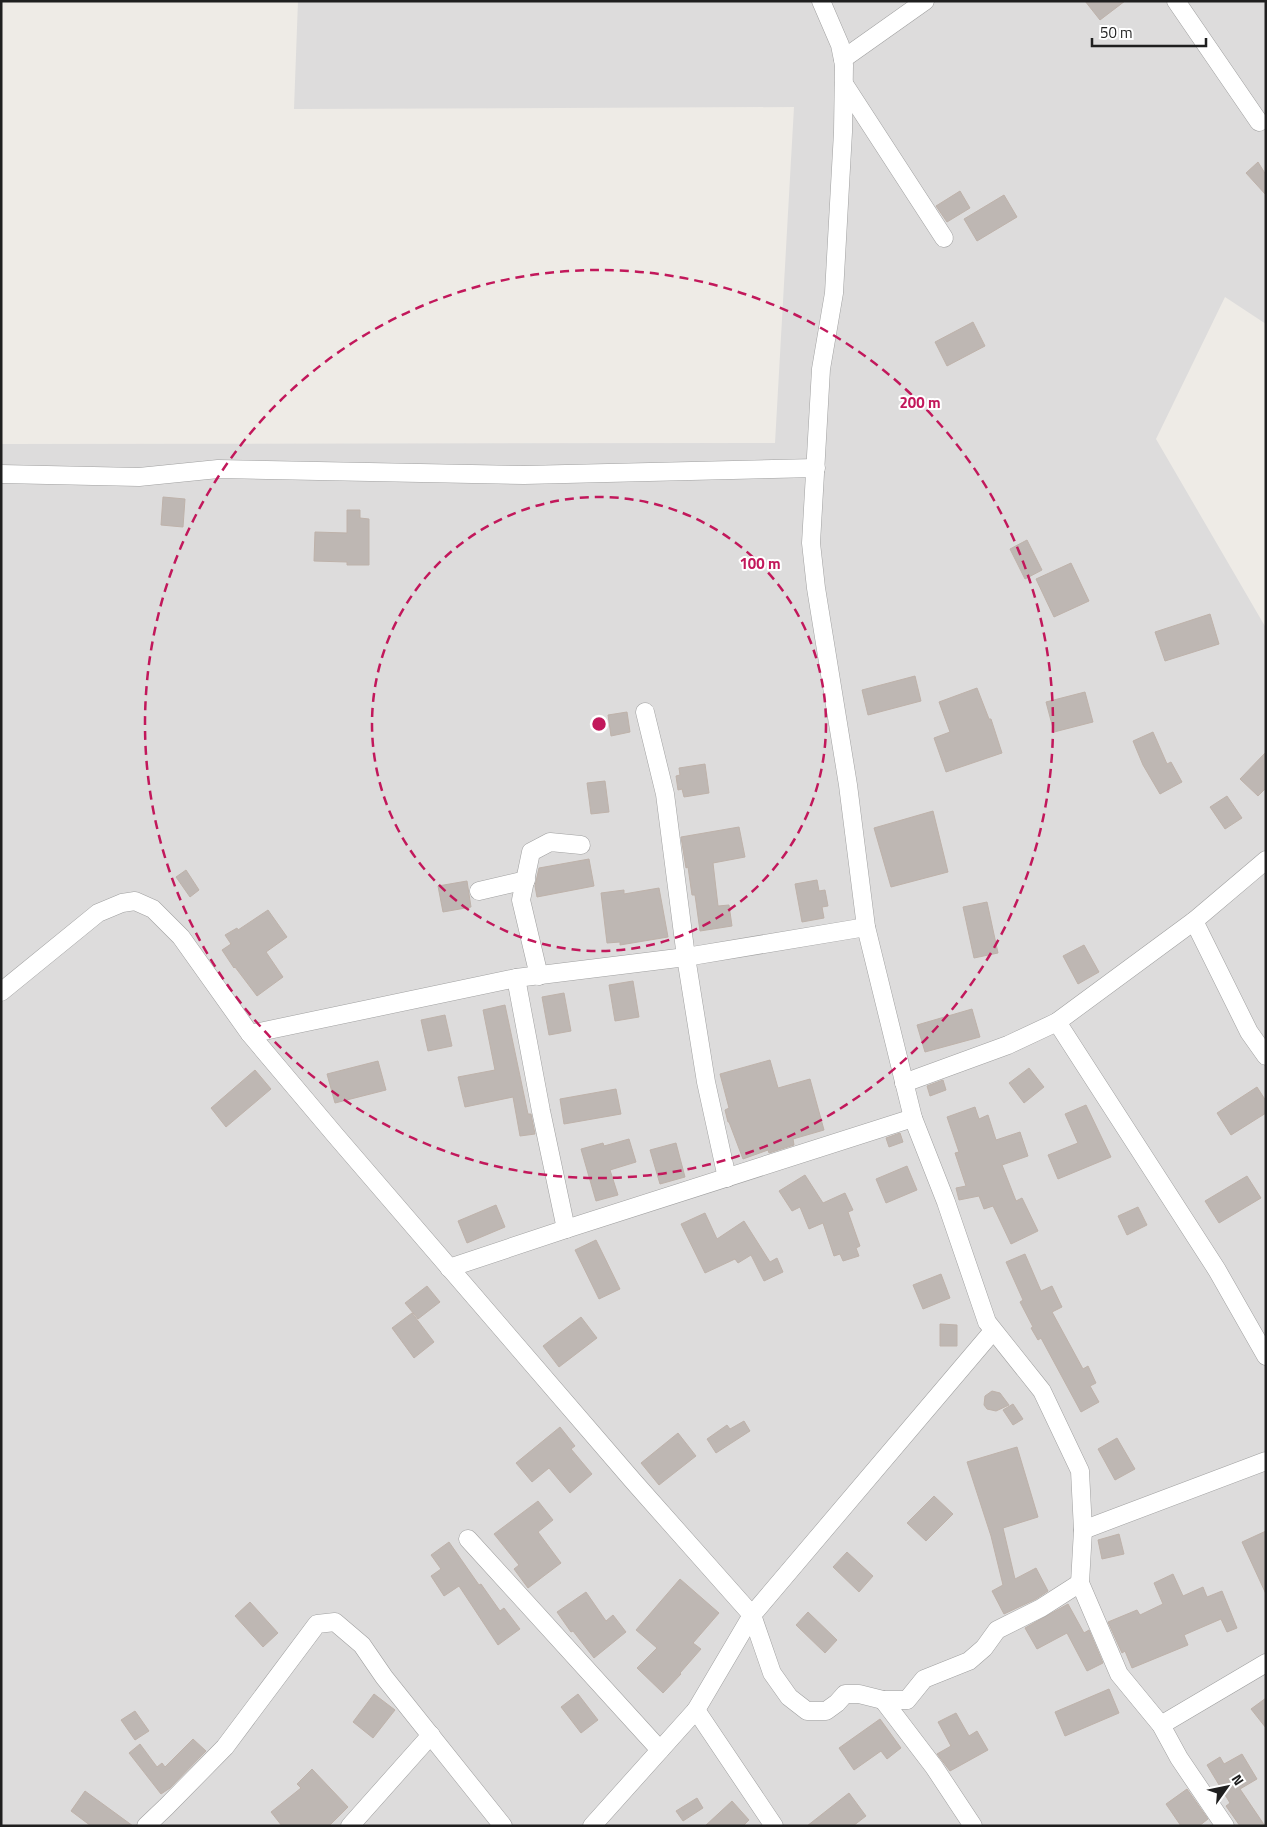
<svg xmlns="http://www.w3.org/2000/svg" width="1267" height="1827" font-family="'Titillium Web',sans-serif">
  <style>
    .residential { fill: #dddcdc }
    .building { fill: #beb7b3; stroke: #beb2aa }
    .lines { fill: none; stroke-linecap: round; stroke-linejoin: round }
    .street-casing { stroke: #a0a0a0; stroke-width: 19 }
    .street { stroke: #fff; stroke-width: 18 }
    .ring { fill: none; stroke: #c2185b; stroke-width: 2.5; stroke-dasharray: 9 6 }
    .centre { fill: #c2185b; stroke: #fff; stroke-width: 2.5 }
    .ring-label { font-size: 15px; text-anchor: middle; font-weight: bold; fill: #c2185b; stroke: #fff; stroke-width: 4; stroke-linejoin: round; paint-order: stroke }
  </style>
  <rect width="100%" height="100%" fill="#eeebe6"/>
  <!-- residential -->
  <polygon class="residential" points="298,1 1266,1 1266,324 1225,297 1156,439 1266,628 1266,1826 1,1826 1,444 775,443 794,107 294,109"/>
  <!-- building -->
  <g class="building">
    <polygon points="1085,1 1125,1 1100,20"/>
    <polygon points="1258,162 1266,175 1266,195 1246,173"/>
    <polygon points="960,191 970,208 947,222 936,206"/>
    <polygon points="1004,195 1017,217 977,241 964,219"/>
    <polygon points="973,322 985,346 947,366 935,342"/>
    <polygon points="163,497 185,499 183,527 161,525"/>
    <polygon points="347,510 360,510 360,518 369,519 369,565 347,565 347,562 314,561 315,532 347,533"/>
    <polygon points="1027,540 1042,570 1025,579 1010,549"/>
    <polygon points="1071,563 1089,601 1054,617 1036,579"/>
    <polygon points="1210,614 1219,644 1165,661 1155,632"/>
    <polygon points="915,676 921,701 868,715 862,690"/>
    <polygon points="977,688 989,719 991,719 1002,753 946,772 934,738 950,732 939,702"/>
    <polygon points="1085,692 1093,722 1054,732 1046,702"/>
    <polygon points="627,712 630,732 611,736 608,715"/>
    <polygon points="1153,732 1167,764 1171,762 1182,782 1160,794 1143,765 1133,741"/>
    <polygon points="1266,752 1266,788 1258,796 1240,779"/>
    <polygon points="705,764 709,793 684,797 682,789 678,790 676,776 680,775 679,768"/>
    <polygon points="605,781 609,812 591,814 587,783"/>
    <polygon points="1227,796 1242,818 1225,829 1210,807"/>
    <polygon points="933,811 948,872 891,887 874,828"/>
    <polygon points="739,827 745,857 713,863 718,906 729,905 732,926 700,931 695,895 692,895 688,867 686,868 681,837"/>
    <polygon points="589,859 594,886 537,897 535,886 539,868"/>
    <polygon points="186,870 199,890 190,897 176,877"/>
    <polygon points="817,880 819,891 825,890 828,906 822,907 824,918 802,922 795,884"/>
    <polygon points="467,881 471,907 443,912 438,886"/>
    <polygon points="659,888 668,937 620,945 620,942 607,943 601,893 624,890 624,894"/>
    <polygon points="987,902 998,953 974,958 963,907"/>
    <polygon points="268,910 287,937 266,952 283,977 257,996 235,967 234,968 222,950 231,944 225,935 237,928 238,930"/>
    <polygon points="1084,945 1099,972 1078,984 1063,956"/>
    <polygon points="633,981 639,1017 615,1021 609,985"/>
    <polygon points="564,993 571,1031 549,1035 542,997"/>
    <polygon points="505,1005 528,1114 531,1114 535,1134 520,1136 513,1097 465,1107 458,1077 495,1070 483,1010"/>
    <polygon points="972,1009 980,1037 925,1052 917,1025"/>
    <polygon points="445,1015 452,1046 428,1051 421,1020"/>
    <polygon points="770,1060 778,1088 810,1079 824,1130 793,1139 794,1145 769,1153 768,1150 743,1159 729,1122 728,1122 725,1110 729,1108 720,1074"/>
    <polygon points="378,1061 386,1090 335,1103 327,1074"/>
    <polygon points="1029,1068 1044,1087 1024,1103 1009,1083"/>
    <polygon points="255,1070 271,1089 226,1127 211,1108"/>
    <polygon points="943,1080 946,1090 930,1096 927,1086"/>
    <polygon points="1257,1087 1266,1101 1266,1113 1231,1135 1217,1113"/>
    <polygon points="616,1089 621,1114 564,1124 560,1099"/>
    <polygon points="1086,1105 1111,1157 1058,1179 1048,1155 1078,1143 1065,1114"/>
    <polygon points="975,1107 979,1119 988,1115 996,1140 1020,1132 1028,1156 1002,1165 1016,1201 1022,1198 1038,1231 1011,1244 993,1206 984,1209 979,1196 959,1200 956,1188 966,1186 955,1153 959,1152 947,1117"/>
    <polygon points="900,1133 903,1142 889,1147 886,1138"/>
    <polygon points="629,1139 636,1162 610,1170 618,1195 596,1201 581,1149 603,1143 604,1146"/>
    <polygon points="676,1143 685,1177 660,1184 650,1150"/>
    <polygon points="907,1166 917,1190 886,1203 876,1179"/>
    <polygon points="805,1175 823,1203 845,1193 853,1210 848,1212 860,1246 856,1248 859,1256 843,1261 840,1254 834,1256 823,1223 809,1229 800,1207 792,1211 779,1191"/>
    <polygon points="1247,1176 1261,1198 1219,1223 1205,1201"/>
    <polygon points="496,1205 505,1227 467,1243 458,1221"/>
    <polygon points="1138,1207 1147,1225 1127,1235 1118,1216"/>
    <polygon points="705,1213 717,1239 744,1221 770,1262 777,1258 783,1272 764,1281 751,1255 738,1263 735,1259 705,1273 681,1224"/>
    <polygon points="596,1240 620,1289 599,1299 575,1250"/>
    <polygon points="1025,1254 1041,1291 1052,1286 1062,1307 1052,1312 1083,1369 1088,1366 1096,1383 1090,1386 1099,1402 1081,1412 1041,1338 1038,1340 1031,1328 1033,1327 1020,1302 1023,1300 1006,1262"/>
    <polygon points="941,1274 950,1298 923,1309 913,1285"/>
    <polygon points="427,1286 440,1302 418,1319 405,1303"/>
    <polygon points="412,1313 434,1342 414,1358 392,1328"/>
    <polygon points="581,1317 597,1338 559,1367 543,1346"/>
    <polygon points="940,1324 957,1325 957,1346 940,1346"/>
    <polygon points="992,1391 1000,1393 1009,1405 996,1411 987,1409 984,1405 985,1396"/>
    <polygon points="1013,1404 1023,1419 1013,1425 1003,1410"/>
    <polygon points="744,1421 750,1431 716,1453 707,1439 727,1425 730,1429"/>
    <polygon points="560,1427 575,1446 571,1449 592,1474 570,1493 549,1468 532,1482 516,1463"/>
    <polygon points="678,1433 696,1456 659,1485 641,1463"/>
    <polygon points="1117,1438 1135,1469 1115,1480 1098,1449"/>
    <polygon points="1017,1447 1038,1517 1003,1528 1015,1579 1036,1568 1048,1591 1036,1599 1004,1614 992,1591 1003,1585 991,1536 967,1462"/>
    <polygon points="934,1496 953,1514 926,1541 907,1523"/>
    <polygon points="538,1501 553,1520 538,1532 561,1563 528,1588 514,1569 519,1565 494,1534"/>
    <polygon points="1266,1531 1266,1594 1242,1542"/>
    <polygon points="1119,1534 1124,1554 1102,1559 1098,1540"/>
    <polygon points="449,1542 479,1585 481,1584 500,1611 504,1608 520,1629 498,1645 459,1586 444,1596 431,1576 441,1569 431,1555"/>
    <polygon points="847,1552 873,1576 859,1592 833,1567"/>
    <polygon points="1173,1574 1183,1596 1203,1587 1207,1597 1222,1591 1237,1628 1227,1632 1221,1619 1184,1635 1188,1645 1132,1668 1125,1651 1122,1653 1108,1622 1137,1610 1140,1615 1163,1604 1154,1583"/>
    <polygon points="680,1579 719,1613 693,1643 701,1649 680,1673 681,1674 663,1693 637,1668 657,1648 636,1630"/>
    <polygon points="586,1592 606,1621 613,1615 626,1632 594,1658 573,1631 571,1632 557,1612"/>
    <polygon points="250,1602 278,1633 263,1647 235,1616"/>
    <polygon points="1068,1604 1084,1633 1089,1630 1103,1663 1087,1671 1067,1633 1037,1649 1025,1628"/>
    <polygon points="808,1612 837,1640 825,1653 796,1625"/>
    <polygon points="1109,1689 1119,1713 1065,1736 1055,1712"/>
    <polygon points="374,1694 395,1710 373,1738 353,1722"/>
    <polygon points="578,1694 598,1720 581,1733 561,1707"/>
    <polygon points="1266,1698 1266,1728 1251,1709"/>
    <polygon points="135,1711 149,1731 135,1740 121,1720"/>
    <polygon points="956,1713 969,1736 977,1731 988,1750 950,1771 937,1754 951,1746 938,1722"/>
    <polygon points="880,1719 901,1748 887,1759 881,1751 854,1770 839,1748"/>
    <polygon points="193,1739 206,1751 170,1788 161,1794 129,1753 140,1744 157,1767 162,1763 165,1767"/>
    <polygon points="1242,1754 1257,1779 1240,1789 1265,1826 1240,1826 1226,1806 1230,1803 1207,1765 1220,1757 1224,1764"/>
    <polygon points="312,1769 348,1807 329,1826 282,1826 271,1812 301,1788 297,1784"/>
    <polygon points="1187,1789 1208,1819 1199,1826 1181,1826 1166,1804"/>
    <polygon points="85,1791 133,1826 91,1826 71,1811"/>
    <polygon points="849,1793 866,1816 853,1826 807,1826"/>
    <polygon points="697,1798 703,1808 683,1821 676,1811"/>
    <polygon points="732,1801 749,1820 743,1826 705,1826"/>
  </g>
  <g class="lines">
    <!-- street casing -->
    <g class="street-casing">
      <g id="street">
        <polyline points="821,1 840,45 844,65 843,132 834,293 821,369 811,543 816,588 848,785 866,927 913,1118 946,1202 987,1322 1042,1391 1080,1471 1083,1530 1080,1583 1119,1674 1161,1725 1179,1758 1225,1826"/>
        <polyline points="1176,1 1259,122"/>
        <polyline points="843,59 925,1"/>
        <polyline points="844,84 944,238"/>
        <polyline points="1,474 139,477 218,469 524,475 816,468"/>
        <polyline points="645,712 665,794 686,957 706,1082 727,1178"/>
        <polyline points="479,891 526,880"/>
        <polyline points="1194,921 1249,1032 1266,1056"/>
        <polyline points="539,976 521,900 531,852 550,842 581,845"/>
        <polyline points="516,978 541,1111 566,1229"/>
        <polyline points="1,992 98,913 122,903 135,901 153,909 181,937 250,1034 336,1136 634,1482 752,1615 772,1673 789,1697 807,1711 826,1711 837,1703 845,1694 859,1694 883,1700 907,1700 924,1679 969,1661 984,1648 997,1630 1041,1608 1080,1583"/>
        <polyline points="1057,1022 1217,1270 1266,1356"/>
        <polyline points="250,1034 516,978 686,957 866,927"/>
        <polyline points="904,1083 1008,1045 1057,1022 1194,921 1266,860"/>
        <polyline points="449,1268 566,1229 913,1118"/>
        <polyline points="1083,1530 1266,1461"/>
        <polyline points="468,1539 660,1750"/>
        <polyline points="883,1700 934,1767 973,1826"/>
        <polyline points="696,1710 774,1826"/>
        <polyline points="1161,1725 1266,1663"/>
        <polyline points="146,1826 166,1807 225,1747 317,1624 335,1622 362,1645 384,1677 503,1826"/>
        <polyline points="350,1826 431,1735"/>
        <polyline points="592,1826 696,1710 752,1615 993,1331"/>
      </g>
    </g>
    <!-- street -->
    <use href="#street" class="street"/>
  </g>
  <!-- distance rings -->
  <g class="ring">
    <circle cx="599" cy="724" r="227"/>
    <circle cx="599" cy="724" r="454"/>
  </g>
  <circle cx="599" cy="724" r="8" class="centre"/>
  <g class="ring-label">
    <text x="920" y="408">200 m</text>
    <text x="760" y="569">100 m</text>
  </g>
  <!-- border -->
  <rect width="1267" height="1827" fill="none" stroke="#1f1f1f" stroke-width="5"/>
  <!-- north arrow -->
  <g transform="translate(1227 1787) rotate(57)" stroke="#ffffff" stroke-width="4" paint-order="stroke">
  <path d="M0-4L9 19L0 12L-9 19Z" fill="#1f1f1f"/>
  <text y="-8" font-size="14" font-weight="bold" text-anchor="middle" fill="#1f1f1f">N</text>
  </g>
  <!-- scale -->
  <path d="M1092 38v8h114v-8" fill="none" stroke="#1f1f1f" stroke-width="2.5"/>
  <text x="1100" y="38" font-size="15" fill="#1f1f1f" stroke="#ffffff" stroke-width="4" paint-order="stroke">50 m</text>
</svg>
